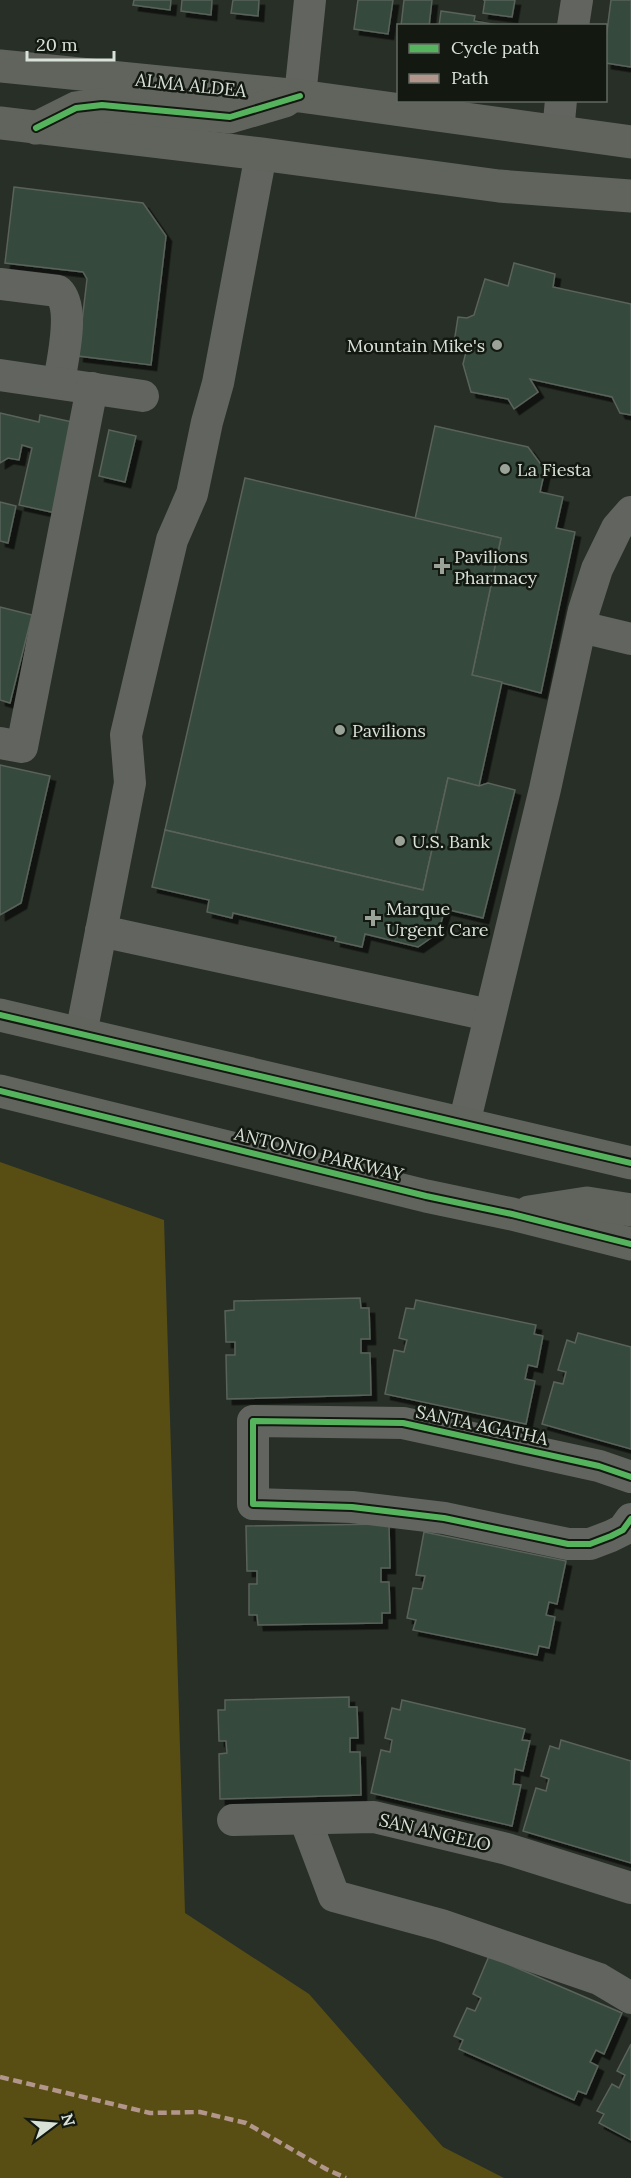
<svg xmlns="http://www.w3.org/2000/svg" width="631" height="2178" font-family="Lora,serif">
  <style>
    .green { fill: #584e14 }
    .building { fill: #36483d; stroke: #5a625b; stroke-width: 1.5; filter: url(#shadow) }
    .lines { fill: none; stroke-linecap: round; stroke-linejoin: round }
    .minor { stroke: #62645f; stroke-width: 32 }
    .major { stroke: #60645d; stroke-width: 33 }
    .quiet { stroke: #b2968c; stroke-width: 4.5; stroke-dasharray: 9 4.5; stroke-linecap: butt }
    .cycleway-casing { stroke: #131911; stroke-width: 10 }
    .cycleway { stroke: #56b35d; stroke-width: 6 }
    .poi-dot { fill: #9ba399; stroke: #131911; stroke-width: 2 }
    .labels { text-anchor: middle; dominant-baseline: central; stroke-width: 5; stroke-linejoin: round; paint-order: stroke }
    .street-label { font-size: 18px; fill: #d9e2d7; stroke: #131911 }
    .poi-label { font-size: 18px; fill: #d9e2d7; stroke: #131911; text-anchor: start }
  </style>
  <defs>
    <filter id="shadow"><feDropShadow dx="5.5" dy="5.5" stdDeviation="0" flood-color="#0009"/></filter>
  </defs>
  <rect width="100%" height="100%" fill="#282f26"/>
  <!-- green -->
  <polygon class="green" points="0,1162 164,1220 185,1913 309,1994 443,2147 504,2178 0,2178"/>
  <!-- building -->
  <g class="building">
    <polygon points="134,0 171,0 170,10 133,5"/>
    <polygon points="182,0 212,0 211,15 181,11"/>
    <polygon points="233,0 259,0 258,16 231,13"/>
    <polygon points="358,0 393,0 388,34 354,29"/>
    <polygon points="404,0 432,0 429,26 401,26"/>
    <polygon points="483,0 515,0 512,17 483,13 485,0"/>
    <polygon points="611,0 631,0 631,67 606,63 606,39"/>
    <polygon points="441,11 475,16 474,21 504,26 439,26"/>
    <polygon points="14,187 143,203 166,236 151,365 78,356 87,279 83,272 5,263"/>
    <polygon points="514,263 555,274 553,287 631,304 631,415 620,413 612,397 530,379 538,392 514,409 508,399 471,392 463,364 467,348 454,343 458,317 467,318 474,315 485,279 508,286"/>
    <polygon points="0,413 39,422 40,415 77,423 56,513 19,505 32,448 22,445 19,460 8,458 0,463"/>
    <polygon points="435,426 528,447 545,470 540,492 563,497 556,528 575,532 541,693 472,675 501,538 415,519"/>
    <polygon points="109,430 136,436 125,482 99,476"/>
    <polygon points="245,478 501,538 472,675 502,682 479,786 448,778 423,890 165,830"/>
    <polygon points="0,502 16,506 8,543 0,541"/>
    <polygon points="0,607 32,615 10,703 0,700"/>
    <polygon points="0,765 50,776 21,903 0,915"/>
    <polygon points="448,778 479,786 488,783 515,790 483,918 445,909 438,933 418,947 365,934 362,947 335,941 336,937 233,913 232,918 207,912 209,900 152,887 165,830 423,890"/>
    <polygon points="360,1298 361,1308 369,1308 370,1339 361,1339 361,1353 370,1353 371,1395 227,1399 226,1355 235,1355 235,1342 226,1342 225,1311 234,1310 234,1301"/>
    <polygon points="416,1300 536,1325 534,1334 543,1336 537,1367 528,1365 525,1379 535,1381 526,1424 385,1394 394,1350 404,1352 407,1340 399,1338 406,1308 414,1309"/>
    <polygon points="578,1333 631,1347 631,1449 542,1424 554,1382 563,1384 566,1372 558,1370 567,1340 575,1343"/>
    <polygon points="389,1524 390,1568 381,1568 381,1582 389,1582 390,1613 382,1613 382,1623 258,1625 257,1615 249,1615 249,1584 257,1584 257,1571 247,1571 246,1526"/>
    <polygon points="424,1532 566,1561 557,1604 549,1602 546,1615 555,1617 549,1648 539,1646 537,1655 413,1630 416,1620 407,1618 413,1588 422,1589 425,1576 416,1575"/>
    <polygon points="349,1697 349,1707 357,1707 358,1738 350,1738 350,1752 360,1752 361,1795 220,1799 219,1754 227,1753 226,1741 219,1741 218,1710 225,1710 225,1700"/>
    <polygon points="402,1700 525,1729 522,1740 530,1741 523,1771 515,1769 513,1784 521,1785 512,1826 371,1793 381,1750 390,1752 392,1740 385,1738 392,1708 400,1710"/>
    <polygon points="561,1740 631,1761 631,1863 523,1831 536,1788 546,1791 549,1779 541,1776 550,1746 559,1749"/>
    <polygon points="489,1956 622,2013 604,2054 596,2050 590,2062 598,2066 586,2094 578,2091 574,2100 459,2049 463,2040 454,2036 467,2008 475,2011 481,1998 473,1994"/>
    <polygon points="631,2044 631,2140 599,2123 604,2114 597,2111 612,2084 619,2088 625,2075 617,2071"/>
  </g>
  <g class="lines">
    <!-- minor -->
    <g class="minor">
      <polyline points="573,26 577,0"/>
      <polyline points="300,96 310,0"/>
      <polyline points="558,132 561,100"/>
      <path d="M0,284l58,7c18,17 4,69 1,92"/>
      <polyline points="0,375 143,396"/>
      <polyline points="581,627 631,639"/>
      <polyline points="0,743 22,747 92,388"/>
      <polyline points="101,931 489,1015"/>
      <polyline points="81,1034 130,783 126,735 172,540 192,494 207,422 218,383 261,154"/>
      <polyline points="464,1124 545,789 584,610 597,569 617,528 631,512"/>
      <polyline points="631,1477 599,1466 403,1423 253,1421 253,1504 352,1507 444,1518 568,1544 590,1544 611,1536 623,1530 631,1519"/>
      <polyline points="305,1819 334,1896 441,1925 599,1979 631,1998"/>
      <polyline points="233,1820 374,1817 507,1849 631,1888"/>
    </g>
    <!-- major -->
    <g class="major">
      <polyline points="0,66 300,96 631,142"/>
      <polyline points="0,123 261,154 499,186 631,196"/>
      <polyline points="36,128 76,108 102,105 230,117 285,101"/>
      <polyline points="0,1015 631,1163"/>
      <polyline points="0,1091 426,1196 512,1214 631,1244"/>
      <polyline points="529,1212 587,1203 631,1210"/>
    </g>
    <!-- quiet -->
    <polyline class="quiet" points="0,2077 150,2113 200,2112 246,2123 326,2169 346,2178"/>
    <!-- cycleway casing -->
    <g class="cycleway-casing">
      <g id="cycleway">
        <polyline points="36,128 76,108 102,105 230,117 300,96"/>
        <polyline points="0,1015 631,1163"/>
        <polyline points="0,1091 426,1196 512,1214 631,1244"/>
        <polyline points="631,1477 599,1466 403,1423 253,1421 253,1504 352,1507 444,1518 568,1544 590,1544 611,1536 623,1530 631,1519"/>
      </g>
    </g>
    <!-- cycleway -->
    <use href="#cycleway" class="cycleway"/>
  </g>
  <!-- markers -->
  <g class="poi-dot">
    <circle cx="497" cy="345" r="6"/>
    <circle cx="505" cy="469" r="6"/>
    <path d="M439 557h6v6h6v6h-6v6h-6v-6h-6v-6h6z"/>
    <circle cx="340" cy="730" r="6"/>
    <circle cx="400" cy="841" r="6"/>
    <path d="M370 909h6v6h6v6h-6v6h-6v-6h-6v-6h6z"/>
  </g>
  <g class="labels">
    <!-- street labels -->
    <g class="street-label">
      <text transform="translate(191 85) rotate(6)">ALMA ALDEA</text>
      <text transform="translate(319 1154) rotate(14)">ANTONIO PARKWAY</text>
      <text transform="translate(482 1425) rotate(12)">SANTA AGATHA</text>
      <text transform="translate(435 1832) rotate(13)">SAN ANGELO</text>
    </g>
    <!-- poi labels -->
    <g class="poi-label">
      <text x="485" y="345" text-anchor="end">Mountain Mike's</text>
      <text x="517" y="469">La Fiesta</text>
      <text x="454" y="556">Pavilions<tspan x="454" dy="21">Pharmacy</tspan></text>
      <text x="352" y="730">Pavilions</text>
      <text x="412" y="841">U.S. Bank</text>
      <text x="386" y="908">Marque<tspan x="386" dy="21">Urgent Care</tspan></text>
    </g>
  </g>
  <!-- legend -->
  <rect x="397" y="24" width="210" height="78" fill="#131911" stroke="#626960" stroke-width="1.5"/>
  <rect x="409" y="44" width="30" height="9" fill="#56b35d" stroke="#626960" stroke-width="1.5"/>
  <text x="451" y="54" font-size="18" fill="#d9e2d7">Cycle path</text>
  <rect x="409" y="74" width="30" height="9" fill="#b2968c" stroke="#626960" stroke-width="1.5"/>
  <text x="451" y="84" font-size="18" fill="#d9e2d7">Path</text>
  <!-- north arrow -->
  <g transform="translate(54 2124) rotate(74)" stroke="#131911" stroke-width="4.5" paint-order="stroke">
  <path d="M0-4.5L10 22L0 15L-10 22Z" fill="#d9e2d7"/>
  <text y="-9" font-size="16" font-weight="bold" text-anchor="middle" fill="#d9e2d7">N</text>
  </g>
  <!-- scale -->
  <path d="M27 51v9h87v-9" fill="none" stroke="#d9e2d7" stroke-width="3"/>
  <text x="36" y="51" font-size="18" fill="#d9e2d7" stroke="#131911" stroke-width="4.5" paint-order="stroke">20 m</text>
</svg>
